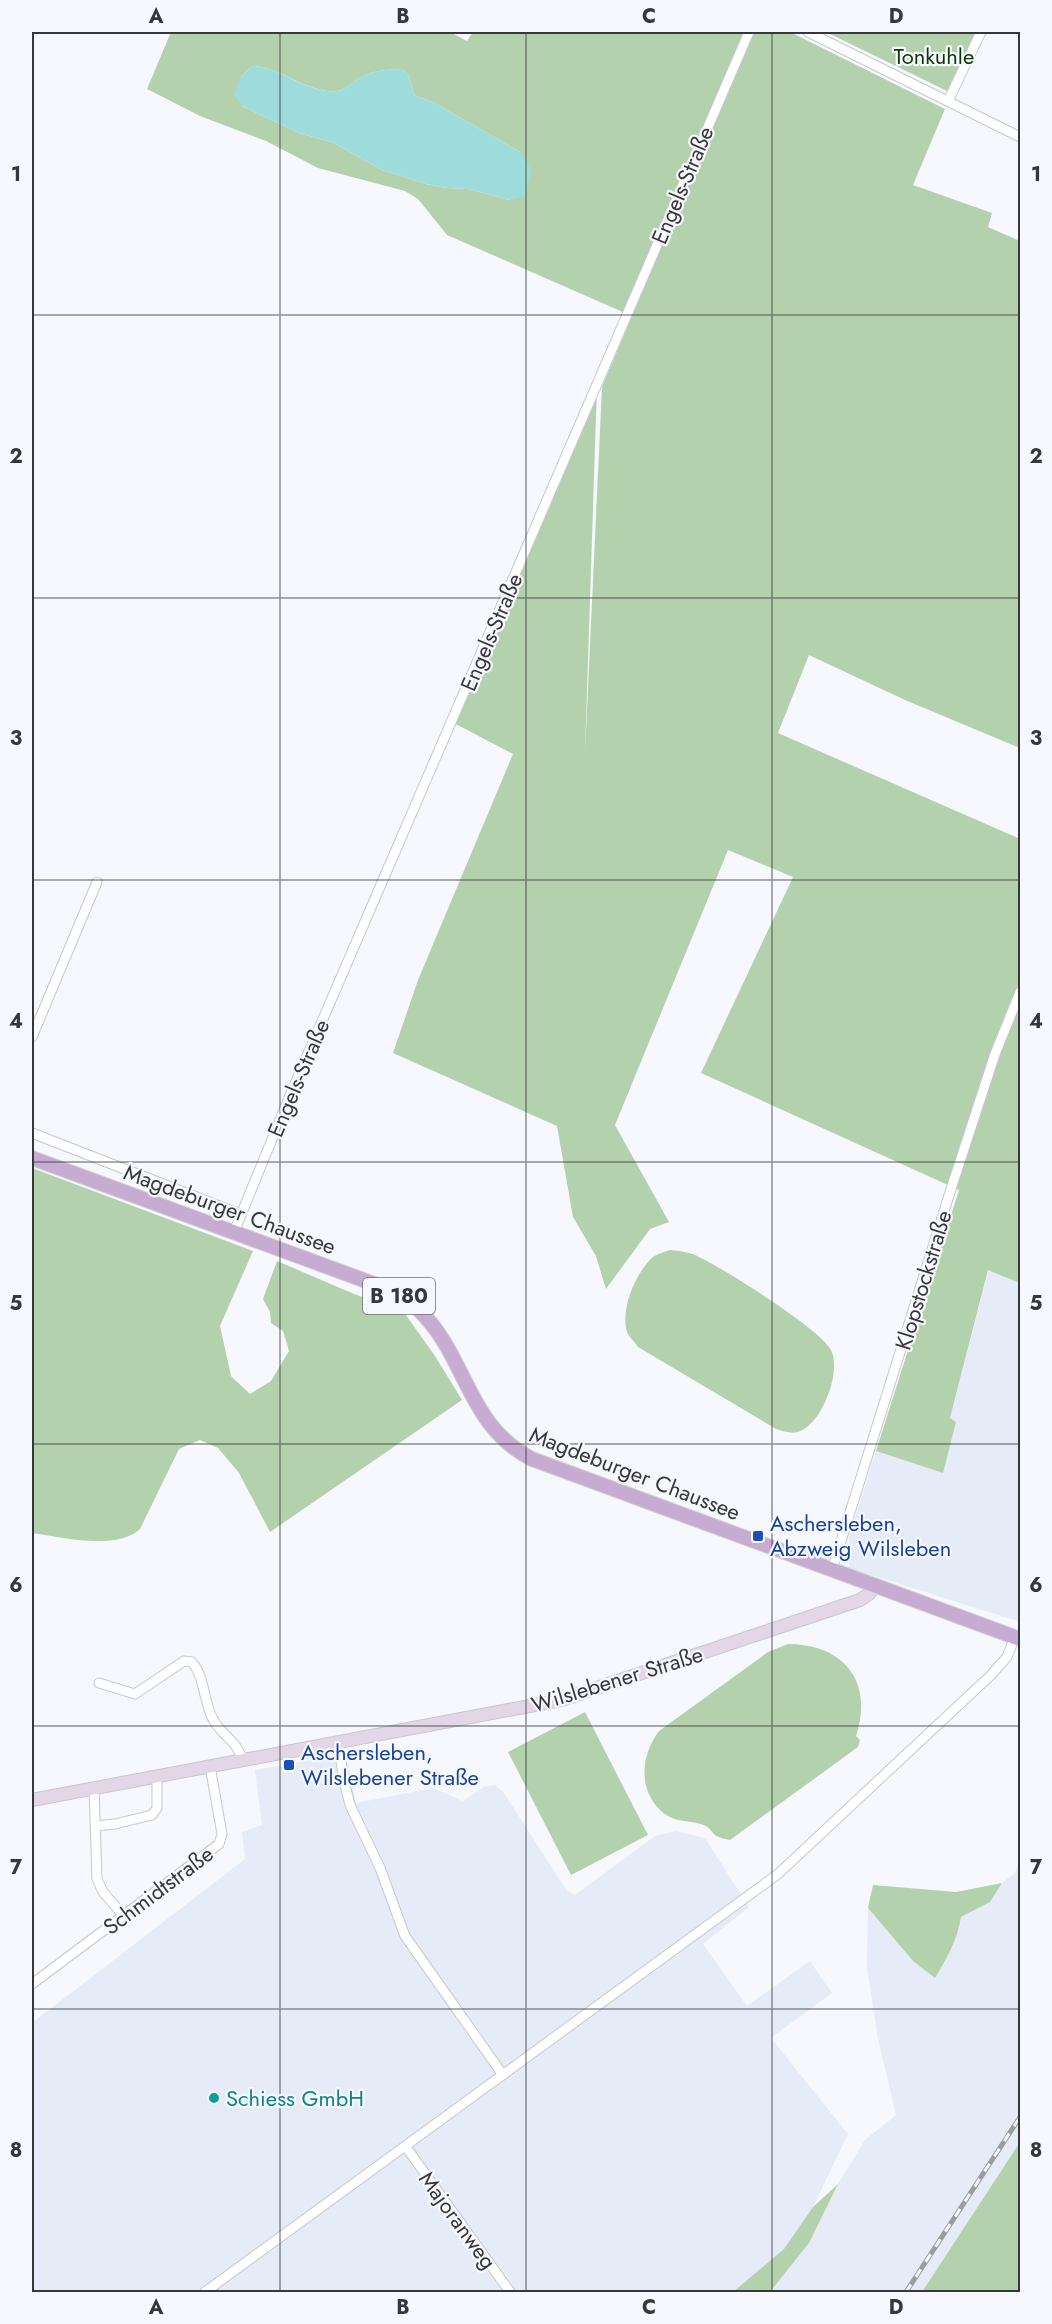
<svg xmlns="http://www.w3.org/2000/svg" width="1052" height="2324" font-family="Jost,sans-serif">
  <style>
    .built { fill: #e6ebf8 }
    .green { fill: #b4d1ad; fill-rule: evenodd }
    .water { fill: #9edbdb }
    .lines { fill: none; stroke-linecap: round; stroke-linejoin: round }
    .street-casing { stroke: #c6c8cf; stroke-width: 11 }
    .secondary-casing { stroke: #c6c8cf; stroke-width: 14 }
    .primary-casing { stroke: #d3d3d4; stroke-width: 16 }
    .street { stroke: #fff; stroke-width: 9 }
    .secondary { stroke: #e2d6e7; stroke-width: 12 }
    .primary { stroke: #c5acd0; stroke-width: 14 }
    .rail-casing { stroke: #9b9ca0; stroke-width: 5 }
    .rail { stroke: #f6f8fe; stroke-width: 3; stroke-dasharray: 9; stroke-linecap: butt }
    .grid { fill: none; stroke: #37373a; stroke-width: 1.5; stroke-opacity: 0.55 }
    .transit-dot { fill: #1a4fb4; stroke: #f6f8fe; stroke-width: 2 }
    .culture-dot { fill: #0f9aa8; stroke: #f6f8fe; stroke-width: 2 }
    .labels { text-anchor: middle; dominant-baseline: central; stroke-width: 4.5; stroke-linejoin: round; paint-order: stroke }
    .shield { fill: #f6f8fe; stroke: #707175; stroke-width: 1.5 }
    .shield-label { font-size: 21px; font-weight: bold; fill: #37373a }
    .park-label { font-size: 22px; fill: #0e3702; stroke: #f6f8fe }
    .street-label { font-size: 22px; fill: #37373a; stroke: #f6f8fe }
    .transit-label { font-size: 22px; fill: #164399; stroke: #f6f8fe; text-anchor: start }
    .culture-label { font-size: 22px; fill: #0d838f; stroke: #f6f8fe; text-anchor: start }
    .neatline { fill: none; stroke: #37373a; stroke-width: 2 }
    .grid-label { font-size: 20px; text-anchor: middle; font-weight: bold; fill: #37373a }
  </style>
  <rect width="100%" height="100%" fill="#f6f8fe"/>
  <!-- built -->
  <g class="built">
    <polygon points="989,1269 1020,1283 1020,1622 849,1568 849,1537 876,1451 943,1473 950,1418"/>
    <polygon points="346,1754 356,1803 433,1788 463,1801 484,1787 495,1785 504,1793 567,1891 575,1895 655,1836 676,1831 705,1838 749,1907 703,1944 747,2006 810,1961 832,1993 771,2038 848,2134 813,2207 785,2249 733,2292 32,2292 32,2023 245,1859 242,1832 262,1825 255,1770"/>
    <polygon points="1020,1857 1020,2142 922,2292 770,2292 809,2243 838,2184 865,2140 896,2115 878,2039 867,1968 868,1908 913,1961 944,1964 960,1927 961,1917 990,1902 1002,1883 1015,1873"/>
  </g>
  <!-- green -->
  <g class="green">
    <path d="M171,32h279l17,9 6,-9h317l155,77 -32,76 79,28 -4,14 32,14v507l-115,-48 -96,-45 -31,78 242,106v143l-11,23 11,11v267l-32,-13 -38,148 6,4 -13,51 -67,-22 83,-261 -258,-117 92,-196 -65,-27 -113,275 54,97 -19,7 -44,60 -10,-33 -23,-39 -16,-91 -164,-73 25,-73 95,-226 -61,-32 145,-337 -12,368 17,-366 30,-71 -185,-81 -29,-36 -13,-8 -87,-23 -52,-27 -66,-25 -53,-27zM252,66c26,0 59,29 85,25 10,-2 16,-10 24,-14 14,-7 27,-8 42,-7l6,6 5,19 19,7 89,51 -12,47 -42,-11 -21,-1 -21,-4 -44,-14 -48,-27 -35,-10 -57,-27 -1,-29z"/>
    <polygon points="826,32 976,32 947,91"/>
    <path d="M32,1168l221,83 -33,75 11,50 19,18 21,-13 18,-30 -6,-20 -12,-8 -1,-11 -7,-13 14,-38 77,33 49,17 32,45 27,44 -192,132 -31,-59 -21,-25 -18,-8 -21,9 -39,80c-23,22 -79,8 -108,4z"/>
    <path d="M670,1250c11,1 21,2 31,8 25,12 119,71 130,92 11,21 -9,75 -33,82 -7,2 -15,-1 -22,-3l-138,-82c-3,-5 -9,-10 -11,-15 -7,-23 9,-60 26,-75 4,-3 12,-5 17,-7z"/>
    <path d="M788,1644c56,0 86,38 68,92l4,4 -2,7 -128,93c-4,-1 -10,-2 -14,-4 -4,-3 -5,-7 -10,-10 -12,-6 -28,-3 -40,-11 -29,-21 -26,-59 -7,-84l109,-79z"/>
    <polygon points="585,1712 648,1835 571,1875 508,1752"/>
    <path d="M1002,1883l-12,19 -29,15c-3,22 -15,43 -26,61l-22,-17 -45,-53 5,-23 83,7z"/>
    <polygon points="1020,2142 1020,2292 922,2292"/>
    <polygon points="838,2184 809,2243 770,2292 733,2292 784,2249 813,2207"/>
  </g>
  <!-- water -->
  <path class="water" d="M252,66c26,0 58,29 85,25 10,-2 16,-10 24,-14 14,-7 27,-8 42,-7l6,6 5,19 19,7 89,51 9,17 -6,26 -15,4 -42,-11 -21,-1 -21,-4 -44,-14 -48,-27 -35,-10 -57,-27 -8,-12 7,-17z"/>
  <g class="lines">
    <!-- street casing -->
    <g class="street-casing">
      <g id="street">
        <polyline points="808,32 1020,137"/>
        <polyline points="948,101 981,32"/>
        <polyline points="32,1037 97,882"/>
        <polyline points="32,1133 240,1214"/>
        <polyline points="234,1232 291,1093 749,32"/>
        <polyline points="832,1570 951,1189 995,1054 1020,992"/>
        <path d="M99,1683l36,11 49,-33 8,1c14,17 11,41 22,59 8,14 25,22 28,39"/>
        <polyline points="338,1742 344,1781 350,1805 380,1868 405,1936 503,2075"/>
        <polyline points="94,1787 97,1879 103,1892 123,1915"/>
        <polyline points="96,1826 115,1824 152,1815 157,1808 157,1776"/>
        <polyline points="32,1984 219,1844 222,1834 210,1766"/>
        <polyline points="406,2147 510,2292"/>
        <polyline points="205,2292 778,1874 991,1675 1007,1657 1015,1637"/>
      </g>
    </g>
    <!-- secondary casing -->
    <g class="secondary-casing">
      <polyline id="secondary" points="32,1800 561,1700 860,1600 869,1594 874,1586"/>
    </g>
    <!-- primary casing -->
    <g class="primary-casing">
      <path id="primary" d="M32,1158l345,127c16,7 31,14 43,26 47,46 47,115 112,148l488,180"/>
    </g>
    <!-- street -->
    <use href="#street" class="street"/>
    <!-- secondary -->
    <use href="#secondary" class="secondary"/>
    <!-- primary -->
    <use href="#primary" class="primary"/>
    <!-- rail casing -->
    <g class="rail-casing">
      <polyline id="rail" points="906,2292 1020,2117"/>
    </g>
    <!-- rail -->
    <use href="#rail" class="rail"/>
  </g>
  <!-- grid -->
  <path class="grid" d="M280,32v2260M526,32v2260M772,32v2260M32,315h988M32,598h988M32,880h988M32,1162h988M32,1444h988M32,1726h988M32,2009h988"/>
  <!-- markers -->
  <g class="transit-dot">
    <rect x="752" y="1530" width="12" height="12" rx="3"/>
    <rect x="283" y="1759" width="12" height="12" rx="3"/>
  </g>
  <circle class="culture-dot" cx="214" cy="2098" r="6"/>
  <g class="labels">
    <!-- shield labels -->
    <rect class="shield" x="363" y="1278" width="72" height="36" rx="4.5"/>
    <g class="shield-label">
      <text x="399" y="1296">B 180</text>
    </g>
    <!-- park labels -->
    <g class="park-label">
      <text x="934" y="56">Tonkuhle</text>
    </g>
    <!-- street labels -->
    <g class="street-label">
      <text transform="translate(682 185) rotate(-67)">Engels-Straße</text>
      <text transform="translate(491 632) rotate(-67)">Engels-Straße</text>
      <text transform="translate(298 1078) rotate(-67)">Engels-Straße</text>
      <text transform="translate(230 1209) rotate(20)">Magdeburger Chaussee</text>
      <text transform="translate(923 1280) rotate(-73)">Klopstockstraße</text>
      <text transform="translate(635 1473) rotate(21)">Magdeburger Chaussee</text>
      <text transform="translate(617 1679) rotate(-17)">Wilslebener Straße</text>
      <text transform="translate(158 1890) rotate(-37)">Schmidtstraße</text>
      <text transform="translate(458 2220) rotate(54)">Majoranweg</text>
    </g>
    <!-- transit labels -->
    <g class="transit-label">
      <text x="770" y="1523">Aschersleben,<tspan x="770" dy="25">Abzweig Wilsleben</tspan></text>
      <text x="301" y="1752">Aschersleben,<tspan x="301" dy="25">Wilslebener Straße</tspan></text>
    </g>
    <!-- culture labels -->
    <g class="culture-label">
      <text x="226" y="2098">Schiess GmbH</text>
    </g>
  </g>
  <!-- border -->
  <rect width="1052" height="2324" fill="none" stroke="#f6f8fe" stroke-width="66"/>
  <rect x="33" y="33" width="986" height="2258" class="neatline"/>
  <g class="grid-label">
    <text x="156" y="23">A</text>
    <text x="403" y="23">B</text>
    <text x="649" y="23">C</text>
    <text x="896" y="23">D</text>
    <text x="16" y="181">1</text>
    <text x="1036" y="181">1</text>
    <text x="16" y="463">2</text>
    <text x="1036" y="463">2</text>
    <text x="16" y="745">3</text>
    <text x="1036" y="745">3</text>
    <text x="16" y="1028">4</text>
    <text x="1036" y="1028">4</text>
    <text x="16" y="1310">5</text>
    <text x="1036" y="1310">5</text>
    <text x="16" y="1592">6</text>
    <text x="1036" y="1592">6</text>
    <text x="16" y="1874">7</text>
    <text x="1036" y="1874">7</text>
    <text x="16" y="2157">8</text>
    <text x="1036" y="2157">8</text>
    <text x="156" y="2314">A</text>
    <text x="403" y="2314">B</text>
    <text x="649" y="2314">C</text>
    <text x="896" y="2314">D</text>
  </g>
</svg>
